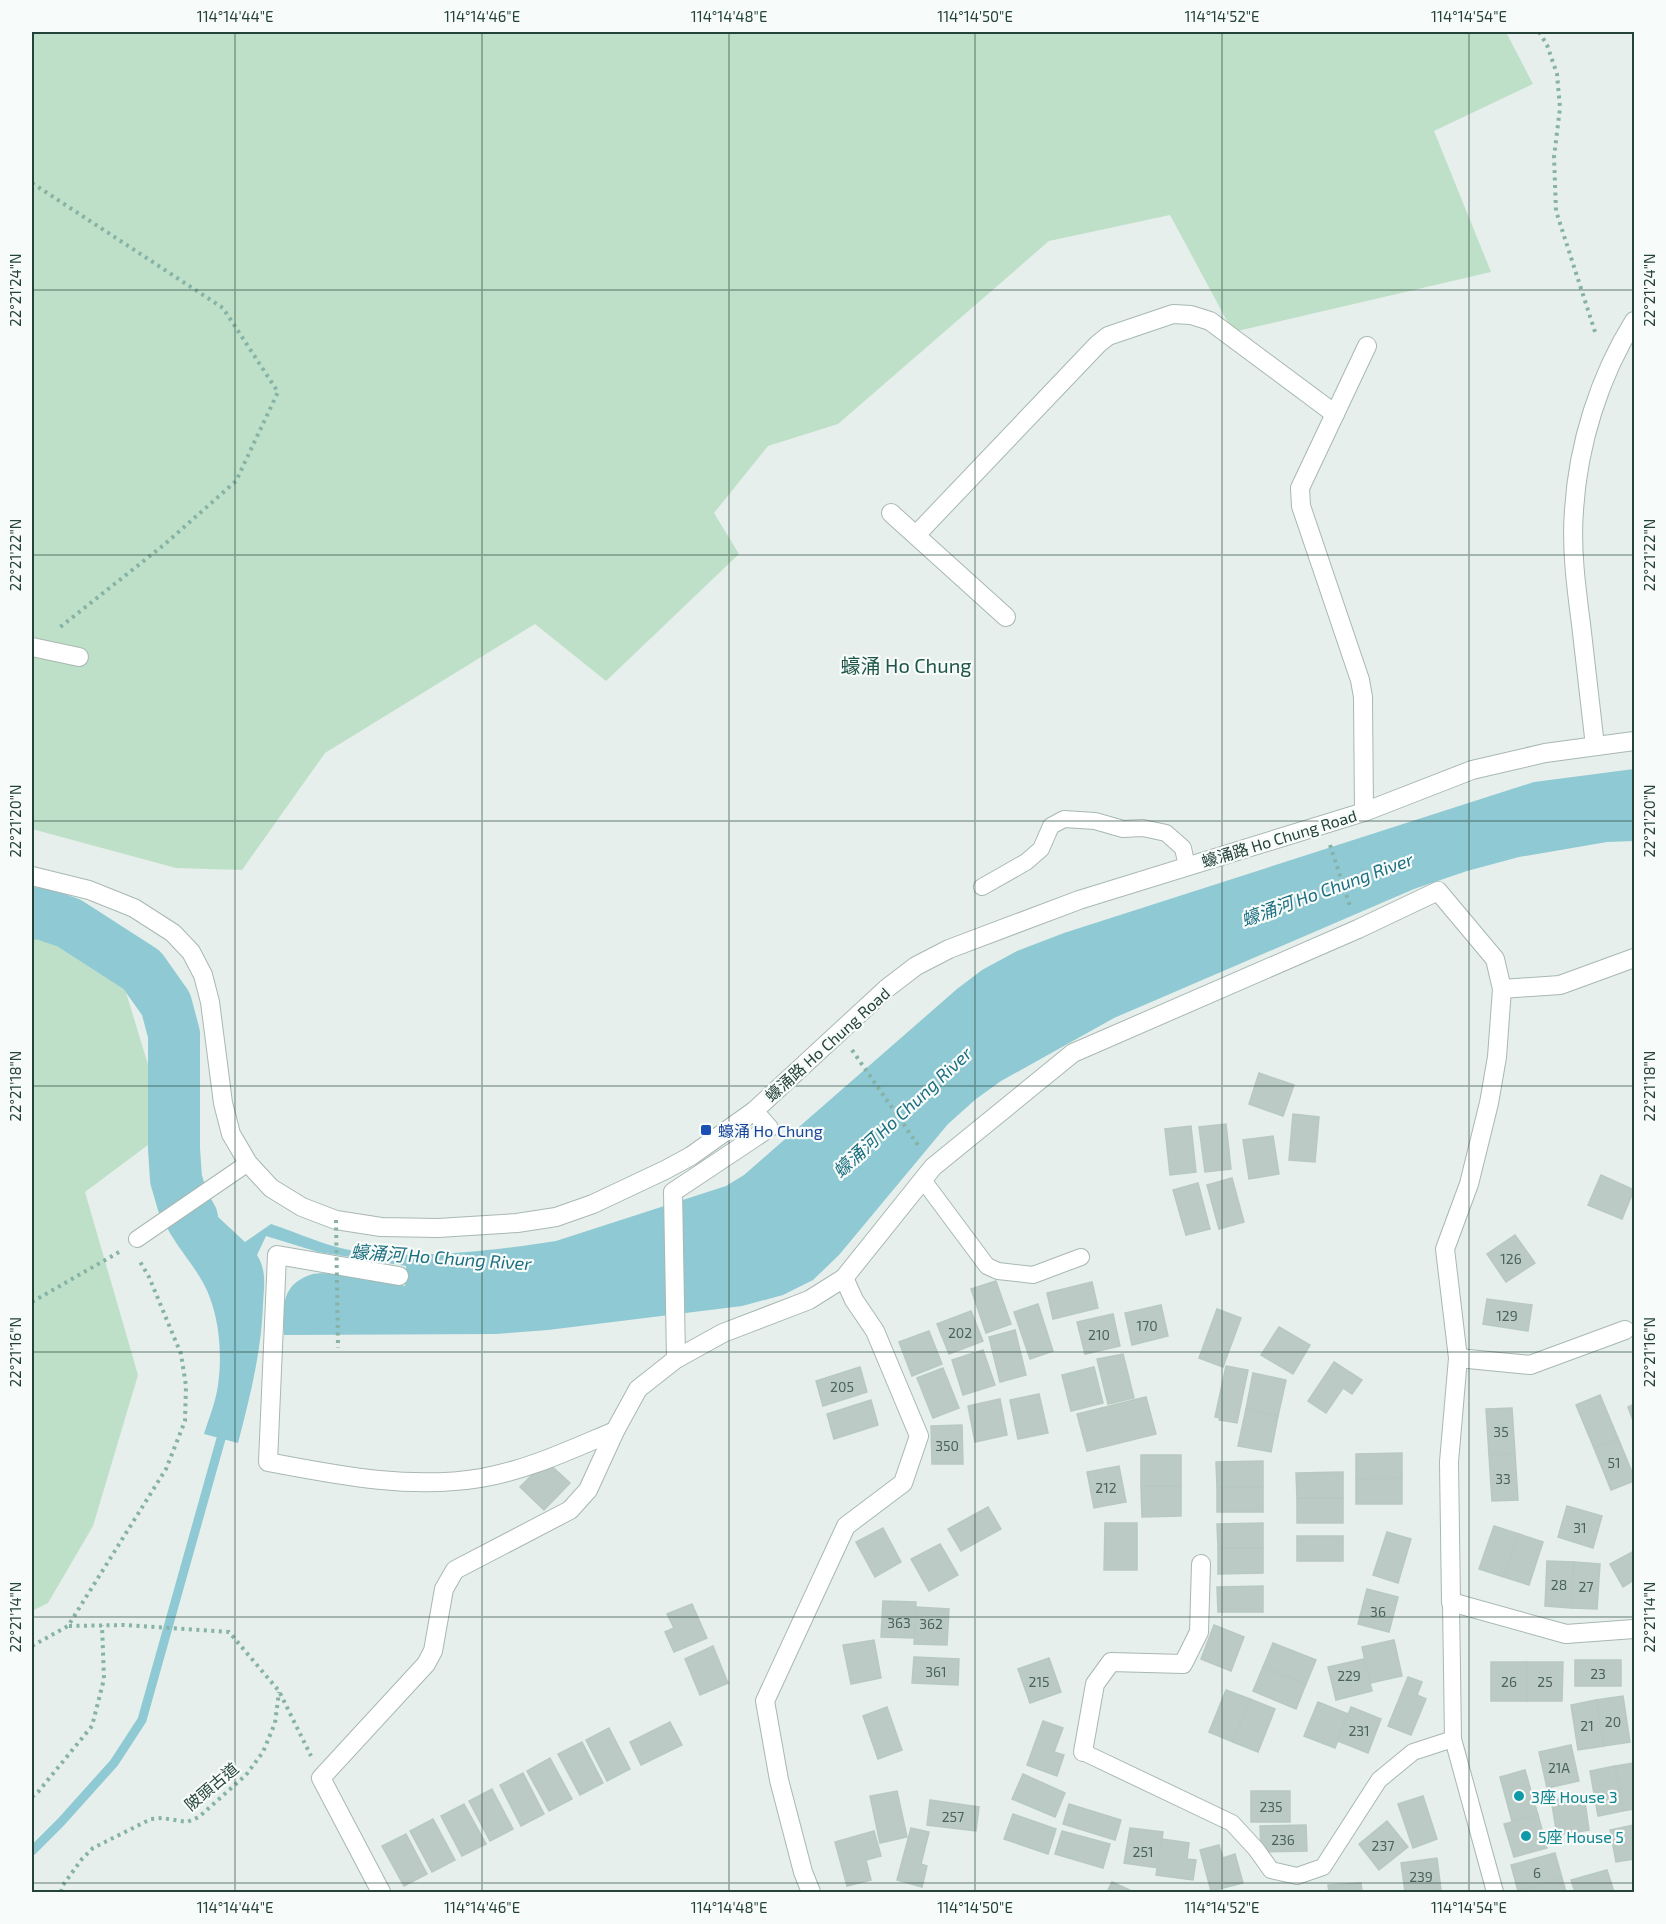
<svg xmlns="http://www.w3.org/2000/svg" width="1666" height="1924" font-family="'Exo 2','Noto Sans TC',sans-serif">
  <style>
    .green { fill: #bfe0c8 }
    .water { fill: #8ec9d4 }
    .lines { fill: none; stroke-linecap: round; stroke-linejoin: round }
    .stream { stroke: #8ec9d4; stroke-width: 9 }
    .river { stroke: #8ec9d4; stroke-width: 52 }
    .building { fill: #bbcac4; stroke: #b8c9c2; stroke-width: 1.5 }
    .lane-casing { stroke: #a8b8b2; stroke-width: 18 }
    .street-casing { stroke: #a8b8b2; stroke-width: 20 }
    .path { stroke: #86b3a5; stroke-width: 4; stroke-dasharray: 3 4.5; stroke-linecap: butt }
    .lane { stroke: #fff; stroke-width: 16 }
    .street { stroke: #fff; stroke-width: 18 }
    .path-bridge { stroke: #86b3a5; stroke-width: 4; stroke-dasharray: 3 4.5; stroke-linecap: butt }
    .ticks { fill: none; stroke: #24423a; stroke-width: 1.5; stroke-opacity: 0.45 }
    .transit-dot { fill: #1a4fb4; stroke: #f7fbf9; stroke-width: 2 }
    .culture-dot { fill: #0f9aa8; stroke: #f7fbf9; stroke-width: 2 }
    .labels { text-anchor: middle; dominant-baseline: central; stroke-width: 4.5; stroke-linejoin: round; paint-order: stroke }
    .number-label { font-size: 14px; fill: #4a645c }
    .street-label { font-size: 16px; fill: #24423a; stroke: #f7fbf9 }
    .transit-label { font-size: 16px; fill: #164399; stroke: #f7fbf9; text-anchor: start }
    .culture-label { font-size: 16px; fill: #0d838f; stroke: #f7fbf9; text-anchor: start }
    .water-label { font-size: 18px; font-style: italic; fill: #1c6f80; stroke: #f7fbf9 }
    .quarter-label { font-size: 20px; fill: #1f5548; stroke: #f7fbf9 }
    .neatline { fill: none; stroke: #24423a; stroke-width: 2 }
    .ticks-label { font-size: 15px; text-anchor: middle; fill: #24423a }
  </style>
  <rect width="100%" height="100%" fill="#e6efeb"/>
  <!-- green -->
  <g class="green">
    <polygon points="32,32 1506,32 1533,84 1434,131 1491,272 1233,332 1170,215 1049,241 838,424 768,446 714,513 739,554 606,681 535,624 325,753 242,870 176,868 32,829"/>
    <polygon points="32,920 117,963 168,1130 85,1192 138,1375 93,1526 48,1603 32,1611"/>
  </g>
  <!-- water -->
  <path class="water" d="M1634,769v72l-27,1 -88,15 -52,14 -53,18 -300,129 -113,63 -25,18 -28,25 -109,131 -26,25 -30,15 -41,11 -194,24 -52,4 -212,1c0,-14 -3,-34 6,-46 4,-7 15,-13 23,-15 17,-4 72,8 92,12l1,-20 -88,-14 -52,-16 -9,19c10,16 7,31 6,50 -2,49 -13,91 -25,138l-34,-9c5,-16 12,-33 14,-49 4,-28 2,-60 -8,-87 -10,-29 -35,-50 -47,-79 -8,-21 -5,-47 -4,-69l29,-4 10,38 18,31 29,27 26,-18c27,9 55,22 83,27 62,9 139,0 202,-10l170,-55 18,-11 213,-186 25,-19 35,-19 47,-18 470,-151z"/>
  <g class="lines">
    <!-- stream -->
    <polyline class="stream" points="32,1851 61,1822 114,1763 142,1720 224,1428"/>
    <!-- river -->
    <polyline class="river" points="32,913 43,914 69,923 142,970 166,1004 174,1034 174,1149 176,1179 183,1203 192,1218"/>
  </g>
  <!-- building -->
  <g class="building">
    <polygon points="1259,1073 1294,1085 1283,1116 1249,1104"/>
    <polygon points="1293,1114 1319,1117 1315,1162 1289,1160"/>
    <polygon points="1226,1124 1231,1169 1205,1172 1199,1127"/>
    <polygon points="1191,1126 1196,1172 1170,1175 1165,1129"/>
    <polygon points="1273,1136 1279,1174 1249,1179 1243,1140"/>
    <polygon points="1601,1175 1634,1190 1622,1219 1588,1205"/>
    <polygon points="1232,1178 1244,1222 1219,1229 1207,1185"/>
    <polygon points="1198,1183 1210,1229 1186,1235 1173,1190"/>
    <polygon points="1515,1235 1535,1263 1506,1282 1487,1254"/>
    <polygon points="996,1281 1011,1324 986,1333 971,1289"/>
    <polygon points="1092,1282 1098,1308 1053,1319 1047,1293"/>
    <polygon points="1487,1299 1532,1305 1528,1331 1483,1324"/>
    <polygon points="1038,1304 1053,1351 1030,1359 1014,1312"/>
    <polygon points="1161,1305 1168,1336 1132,1345 1125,1313"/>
    <polygon points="1217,1309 1241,1318 1223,1367 1199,1358"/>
    <polygon points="971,1311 983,1341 949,1354 937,1324"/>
    <polygon points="1113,1314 1120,1346 1085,1354 1077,1322"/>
    <polygon points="1279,1327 1310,1345 1293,1374 1261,1355"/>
    <polygon points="1015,1330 1026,1375 1000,1382 989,1337"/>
    <polygon points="929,1331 942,1364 912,1376 899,1342"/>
    <polygon points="983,1350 995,1385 963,1395 952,1360"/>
    <polygon points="1123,1354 1134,1398 1108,1404 1097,1359"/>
    <polygon points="1334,1362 1362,1380 1352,1394 1343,1388 1326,1413 1308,1401"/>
    <polygon points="1226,1366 1248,1370 1237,1423 1219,1420 1220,1418 1215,1417"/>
    <polygon points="860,1367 867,1392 823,1406 816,1381"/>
    <polygon points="1094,1367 1103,1403 1071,1411 1062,1375"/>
    <polygon points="943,1368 959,1408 933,1418 917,1378"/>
    <polygon points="1253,1373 1286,1380 1278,1416 1246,1409"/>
    <polygon points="1039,1394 1048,1433 1018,1439 1010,1400"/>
    <polygon points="1600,1395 1618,1438 1594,1448 1576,1405"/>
    <polygon points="1146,1397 1156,1434 1087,1451 1077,1414"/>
    <polygon points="1000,1399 1007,1435 975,1442 968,1406"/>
    <polygon points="871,1400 878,1425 834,1439 827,1414"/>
    <polygon points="1634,1404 1634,1423 1628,1407"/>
    <polygon points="1512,1408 1515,1453 1489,1455 1486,1409"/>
    <polygon points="1246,1409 1278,1416 1271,1452 1238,1446"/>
    <polygon points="962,1425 963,1464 932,1464 931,1426"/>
    <polygon points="1618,1438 1634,1477 1634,1481 1611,1490 1594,1448"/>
    <polygon points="1402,1453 1402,1478 1356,1479 1356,1454"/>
    <polygon points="1515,1453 1518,1500 1492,1501 1489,1455"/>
    <rect x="1141" y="1455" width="40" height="31"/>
    <polygon points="546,1461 570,1483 544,1510 520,1487"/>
    <polygon points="1263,1461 1263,1487 1217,1487 1216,1462"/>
    <polygon points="1119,1466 1126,1502 1094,1508 1087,1472"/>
    <polygon points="1343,1472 1343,1498 1297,1498 1296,1473"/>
    <polygon points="1402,1478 1402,1504 1356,1504 1356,1479"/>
    <polygon points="1141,1486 1181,1486 1181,1516 1142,1517"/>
    <rect x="1217" y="1487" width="46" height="25"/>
    <rect x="1297" y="1498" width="46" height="25"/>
    <polygon points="1567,1506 1602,1516 1593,1548 1558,1537"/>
    <polygon points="988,1507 1001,1529 961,1551 948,1529"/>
    <polygon points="1105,1523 1137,1523 1137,1570 1104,1570"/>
    <polygon points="1263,1523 1263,1548 1218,1548 1217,1524"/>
    <polygon points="1494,1526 1519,1534 1504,1577 1479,1569"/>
    <polygon points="883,1528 901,1562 875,1577 856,1542"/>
    <polygon points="1387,1532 1411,1539 1398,1583 1373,1575"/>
    <polygon points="1519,1534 1543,1542 1529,1585 1504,1577"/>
    <rect x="1297" y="1536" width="46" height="25"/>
    <polygon points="940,1544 958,1575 929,1591 911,1559"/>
    <polygon points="1218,1548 1263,1548 1263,1573 1218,1574"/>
    <polygon points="1634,1551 1634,1580 1623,1587 1610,1564"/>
    <polygon points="1547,1561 1574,1562 1571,1608 1545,1606"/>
    <polygon points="1574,1562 1600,1564 1597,1609 1571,1608"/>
    <polygon points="1263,1586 1263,1612 1218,1612 1217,1587"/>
    <polygon points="1367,1589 1398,1597 1389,1632 1358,1624"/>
    <polygon points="883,1601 916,1602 914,1638 881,1637"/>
    <polygon points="692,1604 707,1638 674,1652 665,1632 674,1628 667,1614"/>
    <polygon points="916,1607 949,1609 947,1645 914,1644"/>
    <polygon points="1214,1625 1244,1637 1231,1671 1201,1659"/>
    <polygon points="874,1640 881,1678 851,1684 843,1645"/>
    <polygon points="1394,1640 1402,1676 1370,1683 1362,1647"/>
    <polygon points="1273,1643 1316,1660 1306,1684 1263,1667"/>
    <polygon points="713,1646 728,1683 700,1695 685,1659"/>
    <polygon points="914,1657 959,1659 958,1685 912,1683"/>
    <polygon points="1049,1658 1061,1692 1030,1703 1018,1669"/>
    <polygon points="1364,1659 1372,1691 1336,1700 1328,1667"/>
    <rect x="1575" y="1660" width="46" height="26"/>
    <rect x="1491" y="1662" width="36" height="39"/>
    <polygon points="1527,1662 1563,1662 1562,1701 1527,1701"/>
    <polygon points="1263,1667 1306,1684 1296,1709 1253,1691"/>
    <polygon points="1408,1677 1422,1682 1417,1695 1426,1699 1411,1735 1388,1726"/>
    <polygon points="1226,1690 1250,1699 1233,1742 1209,1732"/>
    <polygon points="1623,1696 1630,1742 1604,1746 1596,1700"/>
    <polygon points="1250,1699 1275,1709 1258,1752 1233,1742"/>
    <polygon points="1596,1700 1604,1746 1578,1750 1571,1705"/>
    <polygon points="1318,1702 1348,1714 1335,1748 1304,1736"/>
    <polygon points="887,1707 902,1750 878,1759 863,1716"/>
    <polygon points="1351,1707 1381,1719 1368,1753 1338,1741"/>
    <polygon points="1043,1721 1063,1728 1054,1752 1064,1755 1057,1776 1027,1765"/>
    <polygon points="670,1722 682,1745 641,1765 630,1742"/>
    <polygon points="609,1728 630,1769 607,1781 586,1740"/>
    <polygon points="582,1742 603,1783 580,1795 558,1754"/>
    <polygon points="1571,1745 1579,1781 1547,1788 1539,1752"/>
    <polygon points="550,1758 572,1799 549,1811 527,1771"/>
    <polygon points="1634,1763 1634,1809 1623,1811 1615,1766"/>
    <polygon points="1615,1766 1623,1811 1598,1816 1590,1771"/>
    <polygon points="1525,1770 1538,1815 1512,1821 1500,1777"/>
    <polygon points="523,1773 544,1814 521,1826 500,1785"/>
    <polygon points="1023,1774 1065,1793 1055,1817 1012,1799"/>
    <polygon points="492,1789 513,1829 490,1841 469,1801"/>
    <polygon points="897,1791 907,1837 880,1843 870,1796"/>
    <rect x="1251" y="1791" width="39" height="31"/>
    <polygon points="1584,1794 1589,1830 1557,1835 1551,1799"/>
    <polygon points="1423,1796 1437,1839 1413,1848 1398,1804"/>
    <polygon points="930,1800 979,1807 976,1831 927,1825"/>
    <polygon points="464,1804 486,1844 462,1856 441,1816"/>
    <polygon points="1069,1804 1121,1820 1115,1840 1063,1824"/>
    <polygon points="1013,1814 1056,1829 1048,1854 1004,1839"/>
    <polygon points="1538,1815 1547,1848 1514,1857 1504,1824"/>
    <polygon points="433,1819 455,1860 432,1872 410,1831"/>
    <polygon points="1387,1821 1408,1847 1379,1870 1359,1844"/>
    <polygon points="1306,1825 1307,1851 1261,1852 1260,1826"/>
    <polygon points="1634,1825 1634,1859 1616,1862 1610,1830"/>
    <polygon points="911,1828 929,1832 921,1864 927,1866 922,1887 897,1880"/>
    <polygon points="1130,1828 1163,1832 1158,1868 1124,1863"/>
    <polygon points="874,1831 881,1856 866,1860 871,1880 847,1886 835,1842"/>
    <polygon points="1062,1831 1110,1844 1103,1868 1055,1854"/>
    <polygon points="406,1834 427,1874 404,1886 382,1846"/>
    <polygon points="1162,1839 1189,1843 1187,1859 1196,1860 1193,1880 1156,1875"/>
    <polygon points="1219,1845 1223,1858 1235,1854 1243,1883 1211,1891 1200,1850"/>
    <polygon points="1555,1853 1562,1878 1518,1891 1511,1865"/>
    <polygon points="1437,1858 1441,1890 1405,1892 1401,1863"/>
    <polygon points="1607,1870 1614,1892 1575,1892 1571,1880"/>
    <polygon points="1562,1878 1566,1892 1519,1892 1518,1891"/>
    <polygon points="1112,1882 1134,1892 1107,1892"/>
    <polygon points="1361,1883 1362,1892 1329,1892 1328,1885"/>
  </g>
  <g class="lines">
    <!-- lane casing -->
    <g class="lane-casing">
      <g id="lane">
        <polyline points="982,887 1026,862 1041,849 1051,826 1064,819 1095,821 1123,829 1143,828 1166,833 1183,848 1187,867"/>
        <polyline points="923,1180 987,1266 998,1271 1033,1275 1081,1257"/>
        <polyline points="137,1239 248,1163"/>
        <polyline points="1451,1602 1453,1739 1495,1892"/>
        <polyline points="1083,1752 1232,1823 1256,1849 1271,1870 1297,1876 1323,1867 1379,1780 1413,1752 1453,1739"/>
      </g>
    </g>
    <!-- street casing -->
    <g class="street-casing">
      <g id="street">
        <polyline points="891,513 1006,617"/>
        <polyline points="916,535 1098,344 1108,336 1173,314 1191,315 1210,321 1335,414"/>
        <polyline points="32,647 79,657"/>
        <path d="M1595,746c-5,-41 -9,-81 -14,-122 -5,-38 -10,-76 -7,-114 4,-65 25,-133 60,-189"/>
        <polyline points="1364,812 1363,697 1360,680 1301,506 1300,488 1367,346"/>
        <polyline points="32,876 89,890 134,908 173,933 191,952 203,975 210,1002 223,1103 231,1134 248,1163 271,1188 302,1207 336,1220 381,1227 438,1228 517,1223 556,1217 593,1204 665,1170 691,1156 754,1111 886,989 916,966 949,949 1079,900 1364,812 1472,770 1545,753 1634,741"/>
        <polyline points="1502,989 1560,985 1634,958"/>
        <path d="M399,1276l-122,-21 -9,207c69,13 142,28 213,16 47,-8 91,-29 134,-47"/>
        <polyline points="844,1278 933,1167 1073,1053 1358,929 1438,891 1495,959 1502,989 1497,1057 1489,1103 1469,1184 1445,1249 1458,1358 1449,1462 1451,1602 1566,1634 1634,1629"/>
        <polyline points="1458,1358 1530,1365 1625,1330"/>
        <polyline points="676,1359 673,1192 769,1128 754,1111"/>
        <polyline points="1083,1752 1095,1684 1111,1662 1183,1664 1199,1632 1201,1564"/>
        <polyline points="381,1892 321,1778 426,1664 433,1651 444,1589 455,1570 570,1510 588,1490 615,1431 638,1389 676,1359 723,1333 809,1300 844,1278 854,1300 875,1331 919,1436 903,1483 846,1526 765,1701 779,1780 803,1872 811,1892"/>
      </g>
    </g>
    <!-- path -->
    <g class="path">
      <polyline points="1539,32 1547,45 1557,74 1560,108 1554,157 1556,211 1596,335"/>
      <polyline points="32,183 223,308 278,392 236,481 165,544 59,628"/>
      <polyline points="1330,845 1351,909"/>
      <polyline points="852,1050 920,1148"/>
      <polyline points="32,1302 119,1252"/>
      <polyline points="69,1626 124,1625 229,1632 279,1691 311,1756"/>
      <polyline points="32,1646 68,1626 166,1469 185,1421 186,1386 181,1354 149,1277 139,1260"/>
      <polyline points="32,1797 38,1792 92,1726 104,1679 102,1625"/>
      <polyline points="61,1892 63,1885 82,1859 93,1848 151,1819 162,1818 187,1822 199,1817 246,1775 263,1752 275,1723 279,1692"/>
    </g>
    <!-- lane -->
    <use href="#lane" class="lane"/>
    <!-- street -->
    <use href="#street" class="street"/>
    <!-- path-bridge -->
    <polyline class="path-bridge" points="336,1220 338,1348"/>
  </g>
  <!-- ticks -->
  <path class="ticks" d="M235,32v1860M482,32v1860M729,32v1860M975,32v1860M1222,32v1860M1469,32v1860M32,290h1602M32,555h1602M32,821h1602M32,1086h1602M32,1352h1602M32,1617h1602M32,1883h1602"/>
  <!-- markers -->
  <rect class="transit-dot" x="700" y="1124" width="12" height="12" rx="3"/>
  <g class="culture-dot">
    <circle cx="1519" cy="1796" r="6"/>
    <circle cx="1526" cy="1836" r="6"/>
  </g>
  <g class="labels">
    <!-- number labels -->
    <g class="number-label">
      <text x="1511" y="1258">126</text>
      <text x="1507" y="1315">129</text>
      <text x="1147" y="1325">170</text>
      <text x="960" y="1332">202</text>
      <text x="1099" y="1334">210</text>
      <text x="842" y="1386">205</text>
      <text x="1501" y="1431">35</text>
      <text x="947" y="1445">350</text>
      <text x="1614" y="1462">51</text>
      <text x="1503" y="1478">33</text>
      <text x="1106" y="1487">212</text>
      <text x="1580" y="1527">31</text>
      <text x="1559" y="1584">28</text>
      <text x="1586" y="1586">27</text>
      <text x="1378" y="1611">36</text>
      <text x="899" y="1622">363</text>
      <text x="931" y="1623">362</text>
      <text x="936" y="1671">361</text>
      <text x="1598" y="1673">23</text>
      <text x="1349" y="1675">229</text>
      <text x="1039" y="1681">215</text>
      <text x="1509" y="1681">26</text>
      <text x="1545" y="1681">25</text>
      <text x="1613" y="1721">20</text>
      <text x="1587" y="1725">21</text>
      <text x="1359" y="1730">231</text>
      <text x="1559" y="1767">21A</text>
      <text x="1271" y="1806">235</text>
      <text x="953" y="1816">257</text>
      <text x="1283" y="1839">236</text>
      <text x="1383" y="1845">237</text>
      <text x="1143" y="1851">251</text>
      <text x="1537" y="1872">6</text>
      <text x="1421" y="1876">239</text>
    </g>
    <!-- street labels -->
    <g class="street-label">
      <text transform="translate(1279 838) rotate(-17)">蠔涌路 Ho Chung Road</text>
      <text transform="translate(827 1044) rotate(-42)">蠔涌路 Ho Chung Road</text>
      <text transform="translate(211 1786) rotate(-40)">陂頭古道</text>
    </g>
    <!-- transit labels -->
    <g class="transit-label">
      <text x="718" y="1130">蠔涌 Ho Chung</text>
    </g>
    <!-- culture labels -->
    <g class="culture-label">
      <text x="1531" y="1796">3座 House 3</text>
      <text x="1538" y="1836">5座 House 5</text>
    </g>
    <!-- water labels -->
    <g class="water-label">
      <text transform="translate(1327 889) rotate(-20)">蠔涌河 Ho Chung River</text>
      <text transform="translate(902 1112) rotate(-43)">蠔涌河 Ho Chung River</text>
      <text transform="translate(441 1257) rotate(4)">蠔涌河 Ho Chung River</text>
    </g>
    <!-- quarter labels -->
    <g class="quarter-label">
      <text x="906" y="665">蠔涌 Ho Chung</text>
    </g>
  </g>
  <!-- border -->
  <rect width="1666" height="1924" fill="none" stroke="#f7fbf9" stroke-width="66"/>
  <rect x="33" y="33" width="1600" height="1858" class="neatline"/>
  <g class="ticks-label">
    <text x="235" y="22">114°14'44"E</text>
    <text x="482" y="22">114°14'46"E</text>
    <text x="729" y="22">114°14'48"E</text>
    <text x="975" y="22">114°14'50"E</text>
    <text x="1222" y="22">114°14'52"E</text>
    <text x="1469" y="22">114°14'54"E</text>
    <text transform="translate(16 290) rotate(-90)" y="5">22°21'24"N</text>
    <text transform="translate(1650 290) rotate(-90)" y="5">22°21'24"N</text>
    <text transform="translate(16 555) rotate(-90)" y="5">22°21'22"N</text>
    <text transform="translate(1650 555) rotate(-90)" y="5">22°21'22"N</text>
    <text transform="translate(16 821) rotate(-90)" y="5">22°21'20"N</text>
    <text transform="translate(1650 821) rotate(-90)" y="5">22°21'20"N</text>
    <text transform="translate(16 1086) rotate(-90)" y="5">22°21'18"N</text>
    <text transform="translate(1650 1086) rotate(-90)" y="5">22°21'18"N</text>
    <text transform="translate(16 1352) rotate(-90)" y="5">22°21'16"N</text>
    <text transform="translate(1650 1352) rotate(-90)" y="5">22°21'16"N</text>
    <text transform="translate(16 1617) rotate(-90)" y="5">22°21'14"N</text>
    <text transform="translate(1650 1617) rotate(-90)" y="5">22°21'14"N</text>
    <text x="235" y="1913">114°14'44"E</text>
    <text x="482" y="1913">114°14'46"E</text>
    <text x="729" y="1913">114°14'48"E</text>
    <text x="975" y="1913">114°14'50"E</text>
    <text x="1222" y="1913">114°14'52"E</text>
    <text x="1469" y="1913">114°14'54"E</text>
  </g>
</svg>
